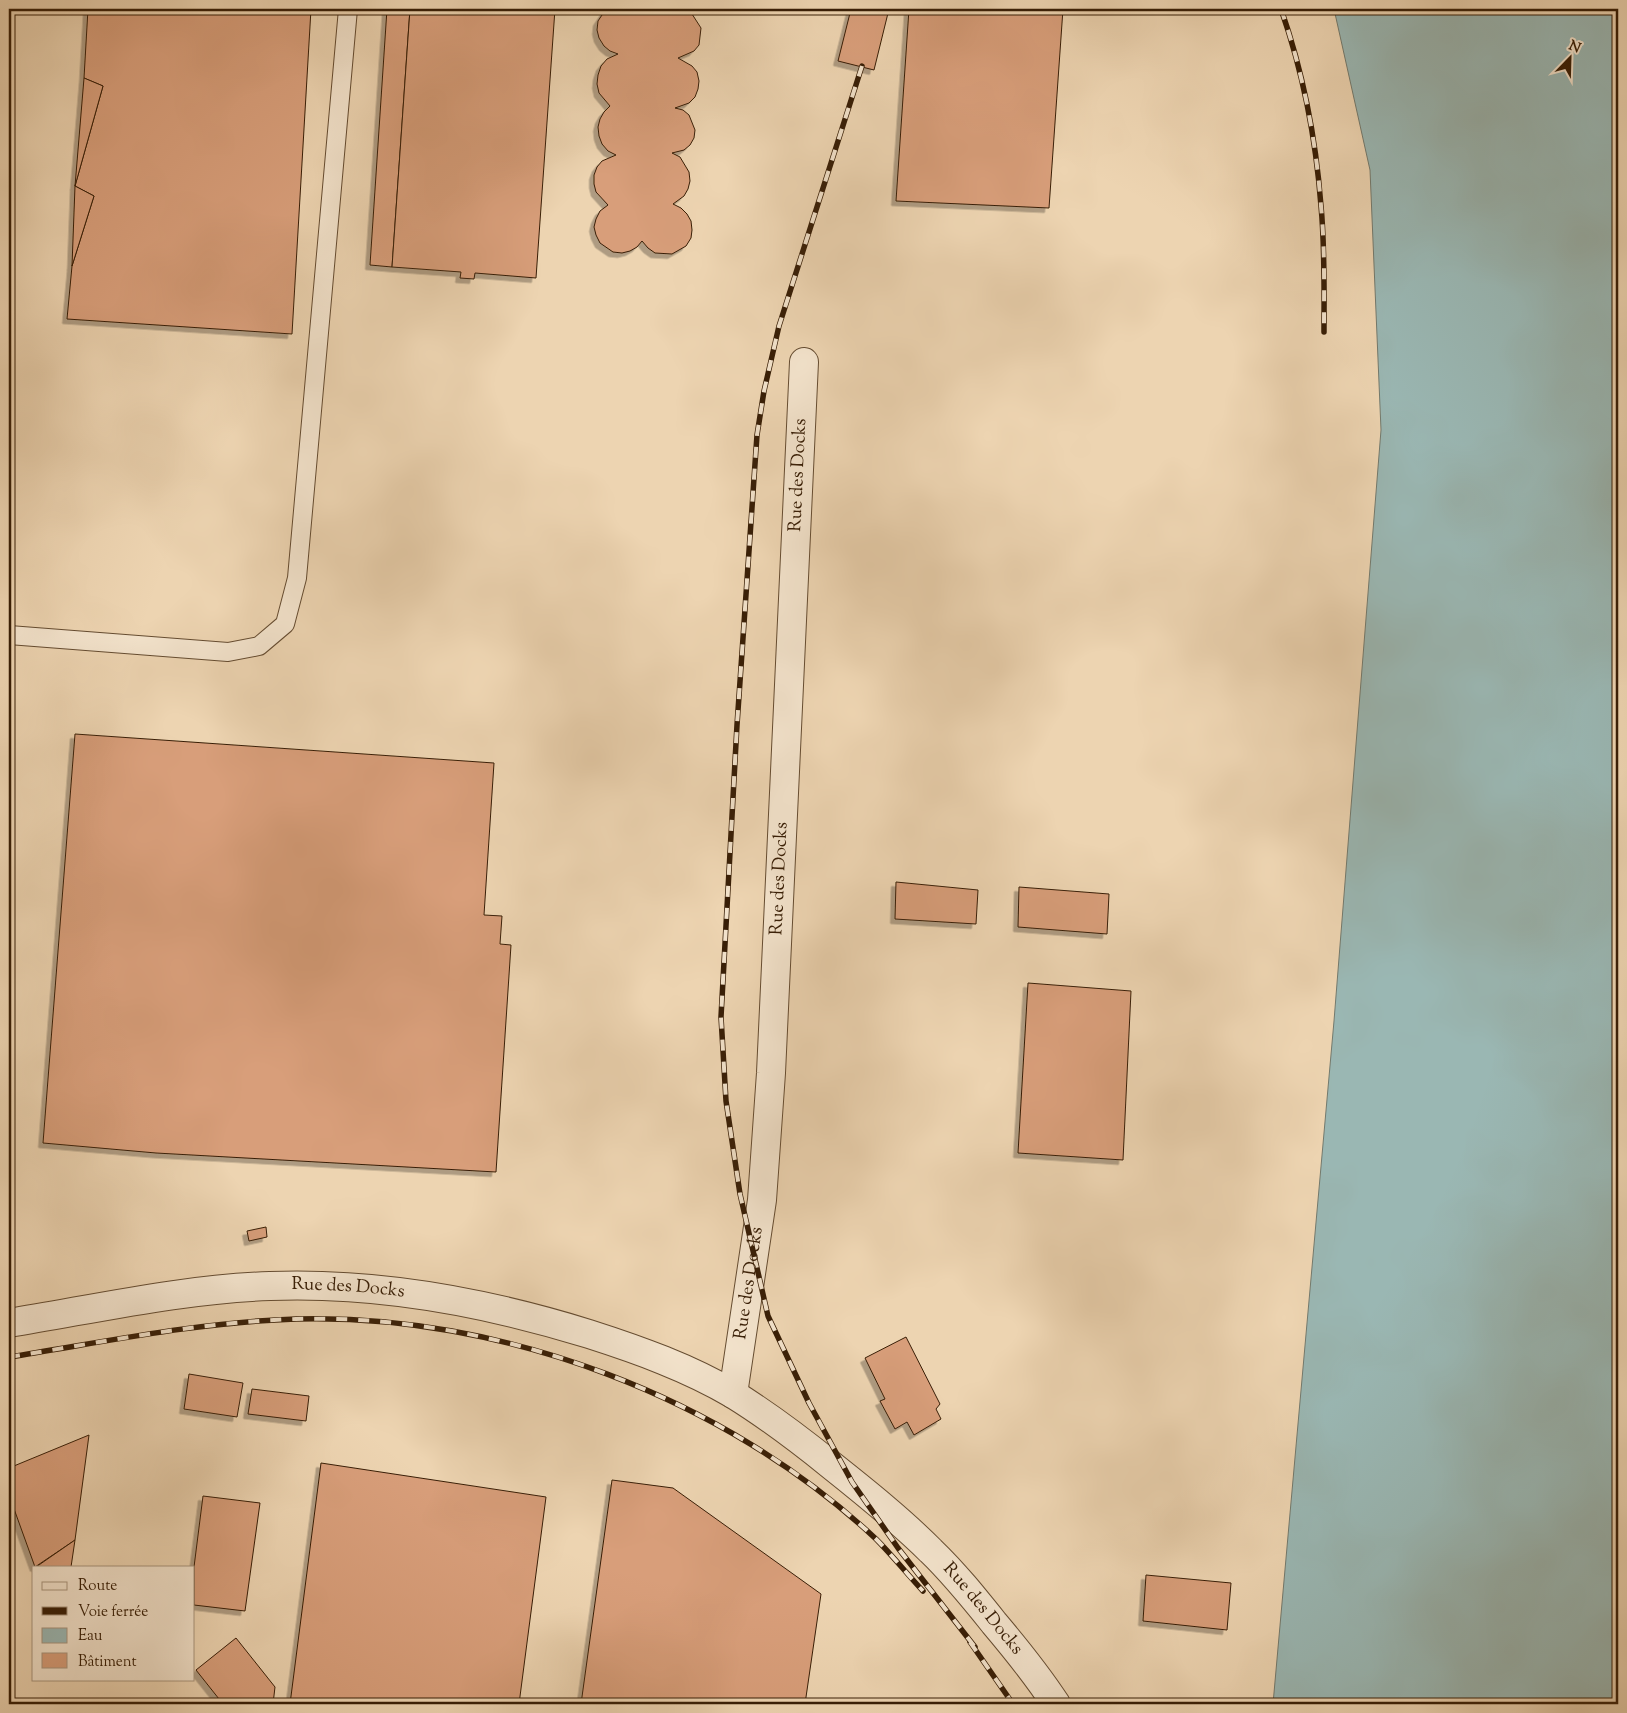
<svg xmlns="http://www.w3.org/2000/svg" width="1627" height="1713" font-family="'Sorts Mill Goudy',serif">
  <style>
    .water { fill: #9ab7b3; stroke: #737a6e }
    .building { fill: #d89e7a; stroke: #381e06; filter: url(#shadow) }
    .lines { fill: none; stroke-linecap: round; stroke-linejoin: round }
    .service-casing { stroke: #654c31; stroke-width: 20 }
    .minor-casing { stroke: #654c31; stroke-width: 30 }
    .service { stroke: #f3e3cc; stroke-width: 18 }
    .minor { stroke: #f3e3cc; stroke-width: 28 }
    .rail-casing { stroke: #381e06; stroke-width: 5.5 }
    .rail { stroke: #f3e3cc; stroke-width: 4; stroke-dasharray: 11; stroke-linecap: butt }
    .labels { text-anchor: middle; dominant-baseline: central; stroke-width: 4; stroke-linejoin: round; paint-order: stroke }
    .street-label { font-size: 18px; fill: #381e06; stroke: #f3e3cc }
  </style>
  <defs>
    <filter id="shadow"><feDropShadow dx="-4.5" dy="4.5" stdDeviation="0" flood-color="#0004"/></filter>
  </defs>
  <rect width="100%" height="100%" fill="#edd4b1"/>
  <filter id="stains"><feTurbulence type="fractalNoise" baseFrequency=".004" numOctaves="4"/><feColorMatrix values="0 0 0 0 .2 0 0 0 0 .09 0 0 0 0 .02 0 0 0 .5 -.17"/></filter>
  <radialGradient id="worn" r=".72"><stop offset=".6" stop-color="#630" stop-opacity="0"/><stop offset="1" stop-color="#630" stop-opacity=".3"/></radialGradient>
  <!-- water -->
  <polygon class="water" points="1334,9 1618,9 1618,1704 1273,1704 1334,1021 1381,430 1370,170"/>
  <!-- building -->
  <g class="building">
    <polygon points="88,9 311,9 292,334 67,319 72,266 94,196 75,186 103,86 84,78"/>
    <polygon points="387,9 410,9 392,267 370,265"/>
    <polygon points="410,9 555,9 536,278 475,273 474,279 460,278 461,272 392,267"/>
    <polygon points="606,9 681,9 692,14 701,28 699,45 694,51 678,58 692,66 697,72 699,81 698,89 695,97 689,103 675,108 683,110 689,115 695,130 694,138 690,145 684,150 672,153 680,157 689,172 690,181 688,189 684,196 673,204 681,208 687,214 691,221 692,230 691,238 686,246 672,254 655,253 648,248 642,241 637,247 630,251 622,253 613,252 600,243 596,235 594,227 596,219 600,211 608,205 596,192 594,184 594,175 597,167 602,161 616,155 608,151 602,144 599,136 598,127 600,119 604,112 610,106 599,93 597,84 598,75 601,66 607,59 618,54 610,51 604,46 599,38 597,30 598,21"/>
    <polygon points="851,9 889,9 874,70 838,61"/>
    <polygon points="909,9 1063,9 1049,208 896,201"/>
    <polygon points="84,78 103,86 75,186"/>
    <polygon points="75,186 94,196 72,266"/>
    <polygon points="75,734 494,763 484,915 502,916 500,944 511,945 496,1172 156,1153 43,1143"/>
    <polygon points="896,882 978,890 976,924 895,919"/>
    <polygon points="1019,887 1109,894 1107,934 1018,927"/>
    <polygon points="1028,983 1131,991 1123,1160 1018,1153"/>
    <polygon points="266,1227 267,1237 249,1241 247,1231"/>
    <polygon points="906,1337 940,1404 936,1409 941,1419 914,1435 907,1422 895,1429 880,1401 885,1399 865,1358"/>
    <polygon points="189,1374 243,1383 237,1417 184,1409"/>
    <polygon points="252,1389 309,1396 306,1421 248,1414"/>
    <polygon points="89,1435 75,1540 35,1567 9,1495 9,1468"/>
    <polygon points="321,1463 546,1497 519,1704 290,1704"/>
    <polygon points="612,1480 673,1488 821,1594 805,1704 581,1704"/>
    <polygon points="203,1496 260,1503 245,1611 194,1605 194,1567"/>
    <polygon points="75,1540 71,1567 36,1567"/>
    <polygon points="1146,1575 1231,1583 1227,1630 1143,1621"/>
    <polygon points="236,1638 275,1687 273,1704 223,1704 196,1670"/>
  </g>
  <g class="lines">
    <!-- service casing -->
    <g class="service-casing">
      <polyline id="service" points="9,635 228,652 259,646 285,624 297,578 348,9"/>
    </g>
    <!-- minor casing -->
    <g class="minor-casing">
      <g id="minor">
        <path id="s1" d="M9,1323c86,-14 173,-34 261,-37 109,-4 216,16 319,48 50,16 100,34 144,60 34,21 67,46 98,71 34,27 69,55 100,86 23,22 43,47 63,72 22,26 43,52 62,81"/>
        <path id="s2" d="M733,1394l29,-194 9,-127 33,-711"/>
      </g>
    </g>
    <!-- service -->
    <use href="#service" class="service"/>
    <!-- minor -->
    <use href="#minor" class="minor"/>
    <!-- rail casing -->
    <g class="rail-casing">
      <g id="rail">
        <path d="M1281,9c22,63 35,131 40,197 4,42 3,84 3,126"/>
        <polyline points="862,66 779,326 764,391 757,435 737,725 721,1017 726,1101 740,1194 768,1316 809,1403 852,1482 898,1548 975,1647"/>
        <path d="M9,1357c95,-15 190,-35 287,-38 205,-6 430,79 580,220 16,16 31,35 47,52"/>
        <polyline points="970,1642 1013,1704"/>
      </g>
    </g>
    <!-- rail -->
    <use href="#rail" class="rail"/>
  </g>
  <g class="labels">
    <!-- street labels -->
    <g class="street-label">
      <text stroke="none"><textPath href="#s2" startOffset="922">Rue des Docks</textPath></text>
      <text stroke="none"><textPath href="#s2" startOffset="518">Rue des Docks</textPath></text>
      <text stroke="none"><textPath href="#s2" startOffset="112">Rue des Docks</textPath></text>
      <text stroke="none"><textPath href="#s1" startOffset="342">Rue des Docks</textPath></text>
      <text stroke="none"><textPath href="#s1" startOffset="1075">Rue des Docks</textPath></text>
    </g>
  </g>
  <!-- margin -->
  <rect width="1627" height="1713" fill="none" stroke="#edd4b1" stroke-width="30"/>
  <rect x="10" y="10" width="1607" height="1693" fill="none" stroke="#381e06" stroke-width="2.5"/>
  <rect x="15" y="15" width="1597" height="1683" fill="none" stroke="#381e06"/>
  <!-- legend -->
  <rect x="32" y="1566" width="162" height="115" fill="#f3e3cc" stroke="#a8947d"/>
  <rect x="42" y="1582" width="25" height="8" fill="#f3e3cc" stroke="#a8947d"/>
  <text x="78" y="1590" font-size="15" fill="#381e06">Route</text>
  <rect x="42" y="1607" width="25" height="8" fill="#381e06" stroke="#a8947d"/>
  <text x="78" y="1616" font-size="15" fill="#381e06">Voie ferrée</text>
  <rect x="42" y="1628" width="25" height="15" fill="#9ab7b3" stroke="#a8947d"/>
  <text x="78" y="1640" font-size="15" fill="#381e06">Eau</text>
  <rect x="42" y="1653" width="25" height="15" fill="#d89e7a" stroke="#a8947d"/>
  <text x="78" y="1666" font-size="15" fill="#381e06">Bâtiment</text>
  <!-- north arrow -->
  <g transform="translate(1570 58) rotate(23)" stroke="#f3e3cc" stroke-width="4" paint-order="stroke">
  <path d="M0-4L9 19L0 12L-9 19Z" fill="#381e06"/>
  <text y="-8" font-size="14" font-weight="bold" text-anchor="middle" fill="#381e06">N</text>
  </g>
  <rect width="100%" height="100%" filter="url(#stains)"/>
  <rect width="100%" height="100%" fill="url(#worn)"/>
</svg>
